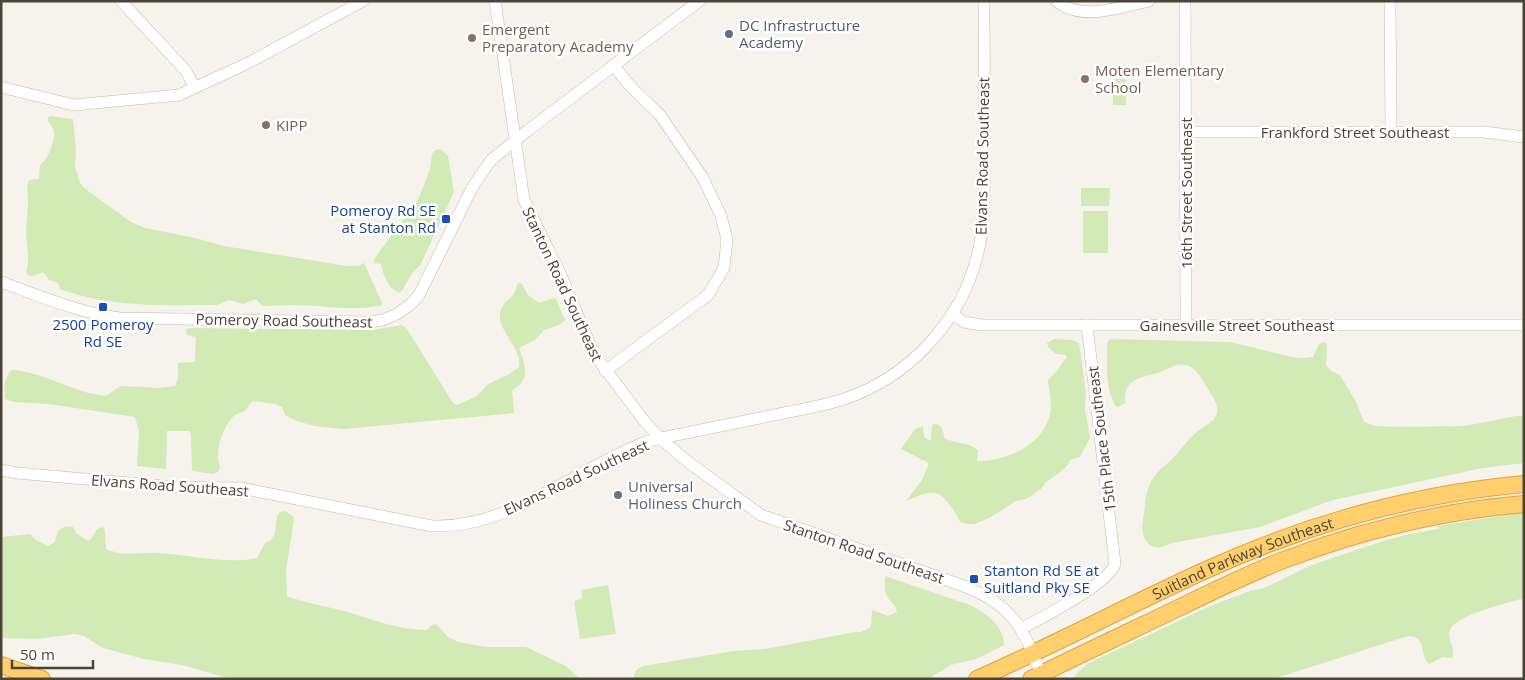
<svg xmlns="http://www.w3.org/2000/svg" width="1525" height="680" font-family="'Open Sans',sans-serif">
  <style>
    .green { fill: #d2eab5 }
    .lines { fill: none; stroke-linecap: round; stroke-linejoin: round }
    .minor-casing { stroke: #c2bbae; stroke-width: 12 }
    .highway-casing { stroke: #e0a43c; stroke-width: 18 }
    .minor { stroke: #fff; stroke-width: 11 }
    .highway { stroke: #ffcf6e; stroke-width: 16 }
    .service-dot { fill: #5c6f8a; stroke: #fff; stroke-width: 2 }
    .education-dot { fill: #8d6e63; stroke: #fff; stroke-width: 2 }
    .transit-dot { fill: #1a4fb4; stroke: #fff; stroke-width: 2 }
    .worship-dot { fill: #6b7280; stroke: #fff; stroke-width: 2 }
    .labels { text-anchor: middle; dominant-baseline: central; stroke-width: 5; stroke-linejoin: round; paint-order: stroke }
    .service-label { font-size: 15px; fill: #4e5e75; stroke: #fff; text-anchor: start }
    .education-label { font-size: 15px; fill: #785e54; stroke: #fff; text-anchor: start }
    .street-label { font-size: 15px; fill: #4b4439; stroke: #fff }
    .transit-label { font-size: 15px; fill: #164399; stroke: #fff; text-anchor: end }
    .worship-label { font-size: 15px; fill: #5b616d; stroke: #fff; text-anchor: start }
  </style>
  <rect width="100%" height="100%" fill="#f6f3ec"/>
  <!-- green -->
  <g class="green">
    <rect x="1113" y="79" width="13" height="26"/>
    <path d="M51,116l22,3 3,30 -1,18 5,16 4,5 47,34 14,6 50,10 29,8 123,20h11l6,-3 18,40v2c-31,7 -59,0 -90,0 -9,0 -18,1 -27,1l-4,-1 -5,-6 -13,5 -14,-4 -12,5c-53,0 -107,3 -157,-16l-2,-6 -9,-3 -5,-7c-5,-1 -8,4 -15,3l-3,-4c5,-14 0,-26 0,-40 0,-9 2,-19 2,-28 0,-9 -2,-17 1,-24l10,-1 1,-14c8,-6 15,-23 14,-34 -1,-4 -4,-6 -6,-10v-4z"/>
    <path d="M440,149l8,7 6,36 -34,74c-11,7 -12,18 -20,27 -12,-4 -17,-18 -19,-29l-7,-1v-4l44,-59 12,-31 2,-15 3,-4z"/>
    <polygon points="1081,188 1110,188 1109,206 1081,206"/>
    <rect x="1083" y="211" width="25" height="42"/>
    <path d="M518,283l4,1 6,11 11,8 14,-5 3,1 9,21 -4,4 -17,6 -9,10 -16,8c6,18 13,31 -7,42l2,23 -170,16 -30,-3 -20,-6 -9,-5 -3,-8 -6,-3 -23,-3c-3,2 -5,7 -7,9 -3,3 -8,3 -11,5 -12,9 -21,39 -15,51l-1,5 -5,3 -22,-3 -1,-37 -2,-3h-22l-1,38 -29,-3 2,-34 -4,-15 -86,-13 -35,-2 -9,-3c-1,-11 -1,-22 7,-29 33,2 61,23 94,26l14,-10 39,2 16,-2 3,-7v-16l16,-1 1,-2 1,-23 -9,-2 -1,-5 3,-2 183,2 30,-5 5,4 46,74 4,2 20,-9 11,-12 20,-9 11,-8c4,-20 -25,-37 -18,-58 2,-6 9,-10 13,-15 2,-4 2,-7 4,-11z"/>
    <path d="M1054,339l18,1 7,3 7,49 -1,17 5,29 -10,19 -10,3 -3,6 -8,7 -13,9 -5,7 -15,10 -10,2 -25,16 -16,7h-9l-6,-2c-2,-3 -3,-7 -6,-11 -16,-25 -23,-20 -48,-10l16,-21 7,-17 -28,-14 14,-20 8,-3 1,11 4,3h3l1,-14 2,-2c8,0 10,8 10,14 12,6 24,4 34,12l-1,11c27,0 62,-13 72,-43 4,-12 0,-26 -1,-38l7,-7 12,-16 -1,-2 -10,-1 -8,-7 -1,-4z"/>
    <path d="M1110,339l120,3 61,15 12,1 10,-1 6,-13 6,-2 2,3 -1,20 5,6 9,4 16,27 8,20 11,4 24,1 66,-1 51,-10h8v47l-41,5 -150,32 -73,27 -88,16c-9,4 -17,8 -24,0 -8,-9 -6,-18 -4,-29 1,-14 3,-31 14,-42 4,-5 10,-8 14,-13 9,-9 15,-19 26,-28 6,-5 17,-9 19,-18 2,-9 -5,-17 -9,-24 -5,-7 -9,-17 -16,-21 -13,-9 -23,2 -35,5 -18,6 -33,5 -32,30l-7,4 -3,-2c-10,-18 -8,-43 -8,-62z"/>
    <path d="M285,511l8,5 1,4 -8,50 1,26c18,7 38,10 57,15 27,8 54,19 83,19l5,-5 4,-1 12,13 10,5 28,5h40l40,19 14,13h-349l-49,-14 -38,-6 -41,-11 -19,-12 -9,-2 -39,5 -35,-1v-101l29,-3 6,6 12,6 7,-4c2,-12 6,-17 18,-15l4,7 11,7 3,-2 6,-10 6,-2 2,3 1,19c18,8 31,3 50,4 34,1 67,12 101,5l8,-15 6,-3 4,-7 2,-17 3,-4z"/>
    <path d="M1524,512v86c-16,5 -69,17 -74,32 -3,9 5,17 3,27l-2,1 -8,-1 -14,7c-10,-10 -2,-28 -21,-28l-135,43h-200l5,-7 9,-8 121,-57 42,-16 14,-3 48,-23 68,-23 29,-8 30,-5 -1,-3z"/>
    <path d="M885,576l85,29c15,8 34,20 34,40l-28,14 -25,6 -23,14h-295l3,-9 7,-4 91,-15 31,-2 90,-17h6l10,-5 1,-17 16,6 9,-4c-1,-7 -5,-8 -9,-14 -4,-6 -3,-15 -3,-22z"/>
    <polygon points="608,585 616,634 580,639 574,601 582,599 582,590"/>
  </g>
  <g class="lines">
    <!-- minor casing -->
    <g class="minor-casing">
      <g id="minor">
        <polyline points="121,1 186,71 195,88"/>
        <path d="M495,1l29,199 37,75 33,79 51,68 16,17 27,23 73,53 200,70c54,20 62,44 82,94"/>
        <path d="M1056,1c26,21 63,6 93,0"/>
        <polyline points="1185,1 1186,325"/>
        <polyline points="1390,1 1391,132"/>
        <polyline points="1,87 74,105 179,95 248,63 363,1"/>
        <polyline points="1186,132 1484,132 1524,137"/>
        <path d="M1,282c39,14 78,31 119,36l247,4 16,-2 14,-6 14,-10 8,-9 53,-107 19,-28 36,-29 172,-130"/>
        <polyline points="952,314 964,322 981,325 1524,325"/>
        <polyline points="605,371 708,295 724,268 727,239 721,216 703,178 660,115 631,87 613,65"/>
        <path d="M1,470l16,3 158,14 66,1 191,38c77,3 142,-56 211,-83 17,-6 36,-8 53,-12 29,-6 58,-12 88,-18 19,-4 38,-7 57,-13 69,-22 123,-81 138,-152 7,-34 5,-69 5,-103 1,-48 0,-96 0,-144"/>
        <path d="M1021,629c22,-12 86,-44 94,-65l-28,-239"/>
      </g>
    </g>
    <!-- highway casing -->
    <g class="highway-casing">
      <g id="highway">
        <polyline points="1,665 42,679"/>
        <path id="s1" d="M977,679c77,-34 152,-74 229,-109 101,-46 208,-76 318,-86"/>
        <path d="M1031,679c44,-22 89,-43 133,-64 39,-19 77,-38 117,-54 78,-30 160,-50 243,-57"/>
      </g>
    </g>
    <!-- minor -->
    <use href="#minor" class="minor"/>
    <!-- highway -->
    <use href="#highway" class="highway"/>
  </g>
  <!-- markers -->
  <circle class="service-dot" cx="729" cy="34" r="5"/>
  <g class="education-dot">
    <circle cx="472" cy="38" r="5"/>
    <circle cx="1085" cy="79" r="5"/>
    <circle cx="266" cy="125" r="5"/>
  </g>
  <g class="transit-dot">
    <rect x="441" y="214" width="10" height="10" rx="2.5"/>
    <rect x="98" y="302" width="10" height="10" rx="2.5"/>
    <rect x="969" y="574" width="10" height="10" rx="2.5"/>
  </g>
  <circle class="worship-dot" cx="618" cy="495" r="5"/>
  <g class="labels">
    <!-- service labels -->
    <g class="service-label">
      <text x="739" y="25">DC Infrastructure<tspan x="739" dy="17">Academy</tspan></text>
    </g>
    <!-- education labels -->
    <g class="education-label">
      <text x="482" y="29">Emergent<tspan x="482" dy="17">Preparatory Academy</tspan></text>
      <text x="1095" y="70">Moten Elementary<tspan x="1095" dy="17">School</tspan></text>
      <text x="276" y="125">KIPP</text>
    </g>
    <!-- street labels -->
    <g class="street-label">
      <text x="1355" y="132">Frankford Street Southeast</text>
      <text transform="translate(982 156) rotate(-89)">Elvans Road Southeast</text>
      <text transform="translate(1186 193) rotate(-90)">16th Street Southeast</text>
      <text transform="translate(563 284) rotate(65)">Stanton Road Southeast</text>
      <text transform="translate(284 320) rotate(1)">Pomeroy Road Southeast</text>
      <text x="1237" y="325">Gainesville Street Southeast</text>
      <text transform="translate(1101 439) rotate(-97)">15th Place Southeast</text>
      <text transform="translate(576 477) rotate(-25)">Elvans Road Southeast</text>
      <text transform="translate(170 485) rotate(4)">Elvans Road Southeast</text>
      <text transform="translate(864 551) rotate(19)">Stanton Road Southeast</text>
      <text stroke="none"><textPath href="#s1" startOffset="292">Suitland Parkway Southeast</textPath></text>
    </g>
    <!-- transit labels -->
    <g class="transit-label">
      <text x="436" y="210">Pomeroy Rd SE<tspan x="436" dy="17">at Stanton Rd</tspan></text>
      <text x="103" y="324" text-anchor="middle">2500 Pomeroy<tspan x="103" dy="17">Rd SE</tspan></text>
      <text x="984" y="570" text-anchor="start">Stanton Rd SE at<tspan x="984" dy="17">Suitland Pky SE</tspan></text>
    </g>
    <!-- worship labels -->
    <g class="worship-label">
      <text x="628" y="486">Universal<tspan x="628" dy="17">Holiness Church</tspan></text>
    </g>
  </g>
  <!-- border -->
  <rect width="1525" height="680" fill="none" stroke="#4b4439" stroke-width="5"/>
  <!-- scale -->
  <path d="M12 660v8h81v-8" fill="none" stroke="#4b4439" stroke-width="2.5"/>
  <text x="20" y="660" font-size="15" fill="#4b4439" stroke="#ffffff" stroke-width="4" paint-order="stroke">50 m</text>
</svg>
